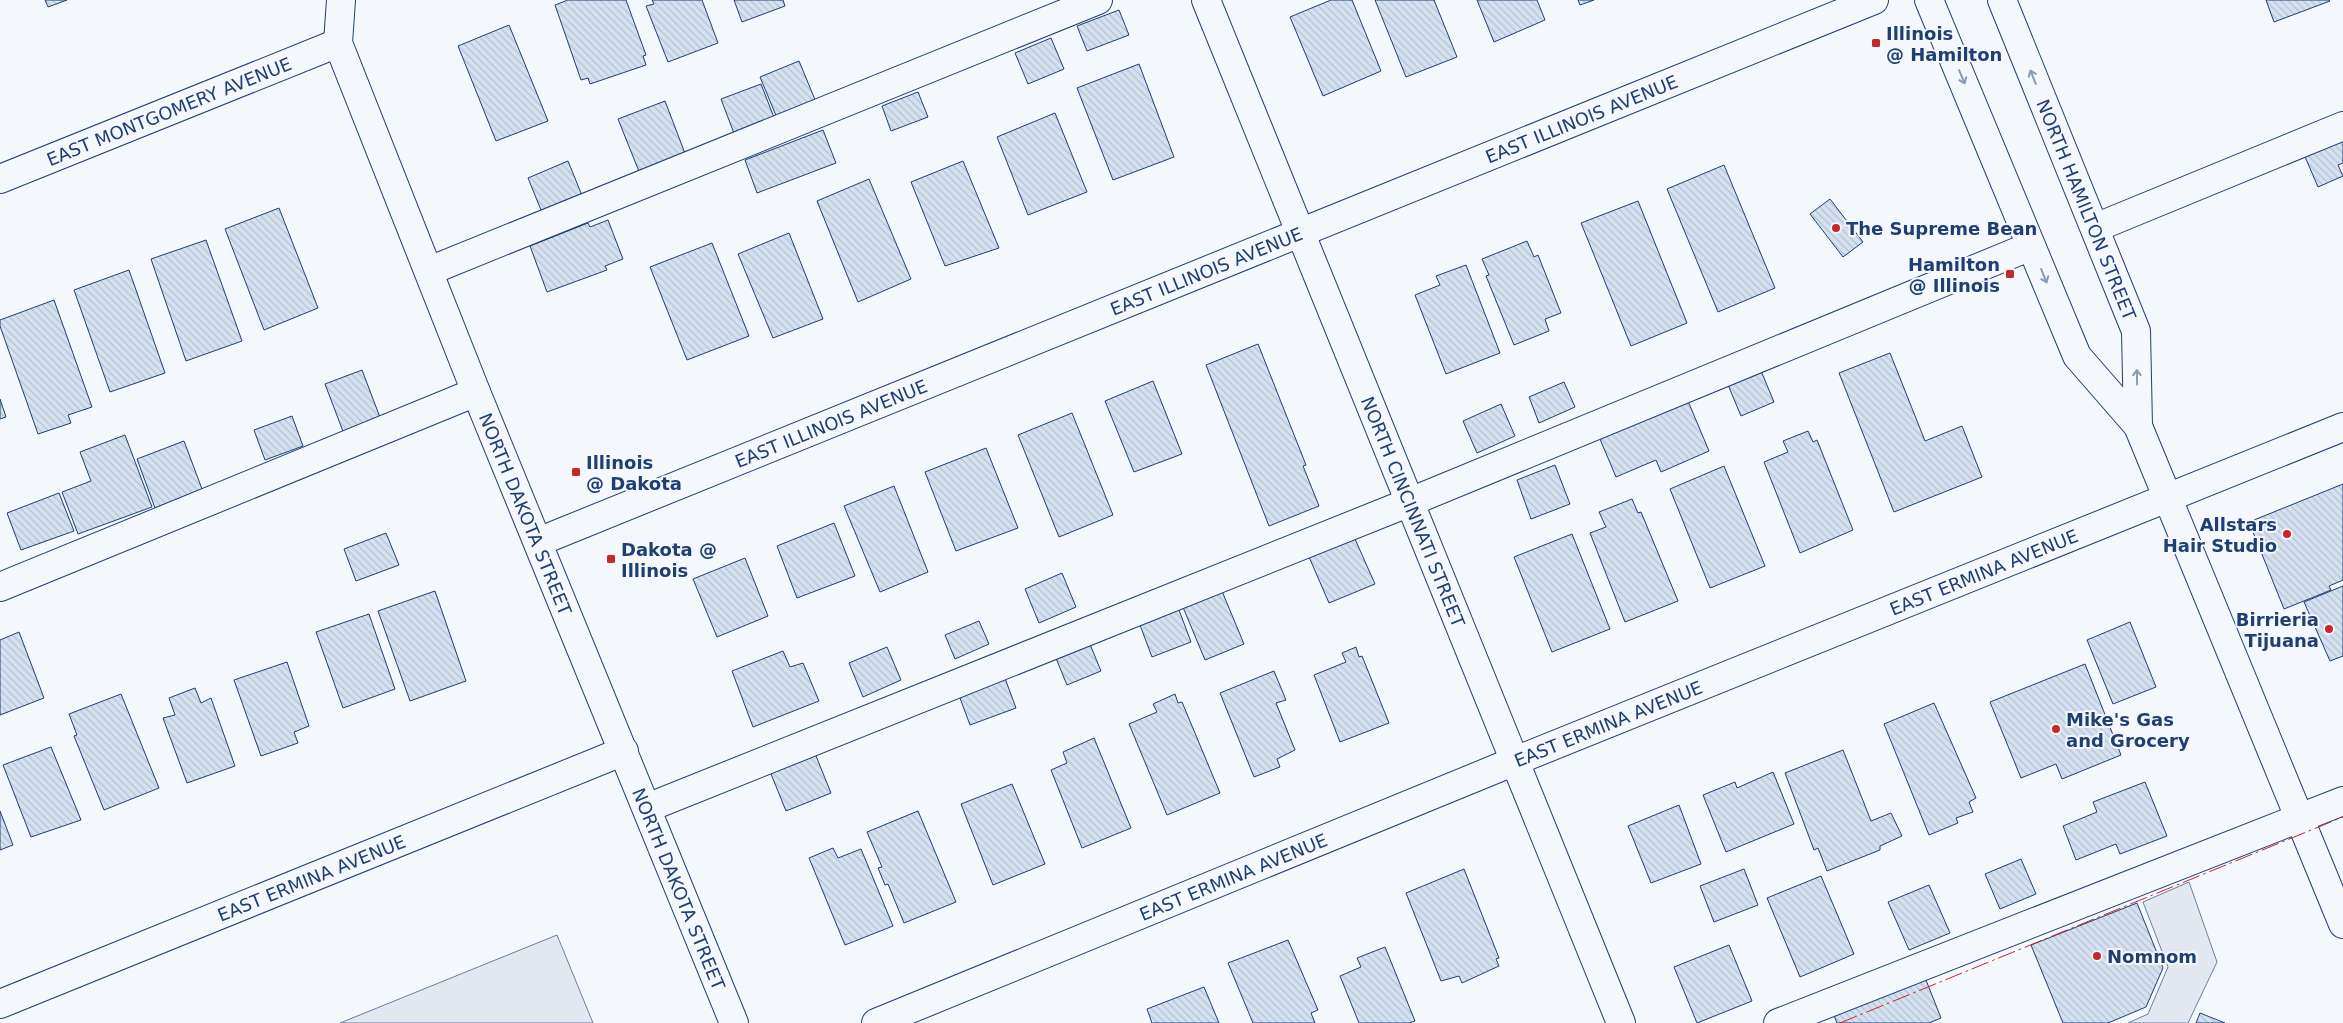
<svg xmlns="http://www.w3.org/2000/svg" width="2343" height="1023" font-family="'DejaVu Sans',sans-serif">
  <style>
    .parking { fill: #e3e8f0; stroke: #687fa3 }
    .building { fill: url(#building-back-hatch); stroke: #1d3f73 }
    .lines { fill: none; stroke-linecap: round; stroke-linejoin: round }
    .minor-casing { stroke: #1d3f73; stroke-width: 30 }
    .major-casing { stroke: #1d3f73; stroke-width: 30 }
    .minor { stroke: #f4f7fb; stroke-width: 28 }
    .major { stroke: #f4f7fb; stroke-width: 28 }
    .power { stroke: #c62828; stroke-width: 1; stroke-dasharray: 18 4 2.5 4; stroke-linecap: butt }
    .oneway { stroke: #889bb7 }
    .poi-dot { fill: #c62828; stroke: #f4f7fb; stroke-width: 2 }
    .labels { text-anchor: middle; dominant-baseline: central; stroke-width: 4; stroke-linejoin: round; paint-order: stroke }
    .poi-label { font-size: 18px; font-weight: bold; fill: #1d3f73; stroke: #f4f7fb; text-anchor: start }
    .street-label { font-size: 18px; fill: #1d3f73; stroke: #f4f7fb }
  </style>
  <defs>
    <pattern id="building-back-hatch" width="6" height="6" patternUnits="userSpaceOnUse" patternTransform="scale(1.25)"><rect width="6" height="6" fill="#d5e0f0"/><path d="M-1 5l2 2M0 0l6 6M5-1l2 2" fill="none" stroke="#b6c1d1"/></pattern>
  </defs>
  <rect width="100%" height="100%" fill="#f4f7fb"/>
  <!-- parking -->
  <g class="parking">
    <polygon points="2189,882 2217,962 2188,1023 2128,1023 2148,1014 2168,967 2143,902"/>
    <polygon points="557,935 593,1023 340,1023"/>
  </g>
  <!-- building -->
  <g class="building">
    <polygon points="45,0 67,0 48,7"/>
    <polygon points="568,0 626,0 646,55 643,56 646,65 590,84 588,78 581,80 555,5"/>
    <polygon points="652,0 702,0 718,43 668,62 646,6 654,4"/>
    <polygon points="734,0 783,0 785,6 742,22"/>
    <polygon points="1331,0 1352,0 1381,71 1323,96 1290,17"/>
    <polygon points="1375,0 1434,0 1457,57 1406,77"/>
    <polygon points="1477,0 1537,0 1545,20 1494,42"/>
    <polygon points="1578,0 1594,0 1580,5"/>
    <polygon points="2266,0 2329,0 2330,1 2274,22"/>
    <polygon points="1119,10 1129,35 1087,51 1077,26"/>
    <polygon points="509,25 548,121 496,141 458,46"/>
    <polygon points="1051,38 1064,69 1028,84 1015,53"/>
    <polygon points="799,61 816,102 777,118 760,77"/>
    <polygon points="1139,64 1174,157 1113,180 1077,88"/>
    <polygon points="761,84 775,120 735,136 721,99"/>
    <polygon points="918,92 928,117 891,131 882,106"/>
    <polygon points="665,101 686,156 640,174 618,119"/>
    <polygon points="1055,113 1087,192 1028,215 997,137"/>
    <polygon points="823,130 836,163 757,193 745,160"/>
    <polygon points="2343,135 2343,163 2338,165 2343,176 2318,187 2303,152"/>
    <polygon points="568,161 583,198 543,215 528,178"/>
    <polygon points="963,161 999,248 945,266 911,182"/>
    <polygon points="1724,165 1775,288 1718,312 1667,189"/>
    <polygon points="869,179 911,279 858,302 817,201"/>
    <polygon points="1830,199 1863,242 1843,257 1810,214"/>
    <polygon points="1638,201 1687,323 1631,346 1581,223"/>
    <polygon points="279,208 318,308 264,330 225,229"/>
    <polygon points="608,220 623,259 605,266 607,270 547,292 530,246 588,223 590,227"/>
    <polygon points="789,233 823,319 773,338 738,254"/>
    <polygon points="206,240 242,341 186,361 151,259"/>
    <polygon points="1527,241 1534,257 1538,255 1561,313 1545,319 1549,331 1514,345 1486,276 1489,275 1482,259"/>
    <polygon points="712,243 749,336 687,360 650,267"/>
    <polygon points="1466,265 1500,353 1446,374 1415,295 1440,285 1436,276"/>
    <polygon points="129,270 165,373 110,392 74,290"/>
    <polygon points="54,300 92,407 68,415 71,423 38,434 0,326 0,320"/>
    <polygon points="1258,344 1306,465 1303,466 1319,506 1269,526 1206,365"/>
    <polygon points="1890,353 1925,441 1962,426 1982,477 1894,512 1839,373"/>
    <polygon points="1759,366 1774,402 1741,416 1726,380"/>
    <polygon points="362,370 381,420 344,434 325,384"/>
    <polygon points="1153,381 1182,454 1134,472 1105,401"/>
    <polygon points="1564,382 1575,407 1539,423 1529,397"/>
    <polygon points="1685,394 1709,451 1661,472 1656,460 1616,477 1597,432"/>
    <polygon points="0,399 6,417 0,419"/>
    <polygon points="1501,404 1515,436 1477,453 1463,421"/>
    <polygon points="1072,413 1113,515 1059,537 1018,435"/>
    <polygon points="292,416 303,446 265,460 254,430"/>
    <polygon points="1808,431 1813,442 1817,440 1853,530 1800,553 1764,462 1788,452 1783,441"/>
    <polygon points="125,435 152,507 78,534 62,492 91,481 80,452"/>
    <polygon points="184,441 202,489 155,508 137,459"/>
    <polygon points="986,448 1018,528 956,551 925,472"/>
    <polygon points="1555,465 1570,504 1531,519 1517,480"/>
    <polygon points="1724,466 1765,566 1710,588 1670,489"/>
    <polygon points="2343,484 2343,580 2329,586 2331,590 2284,609 2249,522"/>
    <polygon points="894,486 928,572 880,592 844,506"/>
    <polygon points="59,493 74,531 21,550 7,513"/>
    <polygon points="1632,499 1638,513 1641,512 1678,601 1625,622 1590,533 1606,527 1599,512"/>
    <polygon points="834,523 855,576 797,598 777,546"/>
    <polygon points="1351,530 1375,584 1329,603 1306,550"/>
    <polygon points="386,533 399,565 356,581 344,549"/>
    <polygon points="1572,534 1610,629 1552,652 1514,557"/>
    <polygon points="745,558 768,616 717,637 693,579"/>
    <polygon points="1062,573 1076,607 1039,623 1025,589"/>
    <polygon points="1219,584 1244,644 1205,660 1180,600"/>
    <polygon points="2343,586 2343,656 2330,661 2304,602"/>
    <polygon points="435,591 466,681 410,701 378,611"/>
    <polygon points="1176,602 1191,642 1152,657 1137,617"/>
    <polygon points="369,614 395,689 343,708 316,632"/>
    <polygon points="979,621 989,644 955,659 945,635"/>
    <polygon points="2130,622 2156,687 2113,704 2087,640"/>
    <polygon points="19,632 44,698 0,715 0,640"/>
    <polygon points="1087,637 1101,671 1067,685 1053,651"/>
    <polygon points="887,647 901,680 863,697 849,663"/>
    <polygon points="1356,647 1359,657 1362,656 1389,723 1340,742 1314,675 1346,662 1342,653"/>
    <polygon points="783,651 790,667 803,663 819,701 753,727 732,671"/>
    <polygon points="287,662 309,726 294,732 298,743 261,756 234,680"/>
    <polygon points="2085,664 2121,755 2062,779 2056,764 2021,778 1990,702"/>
    <polygon points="1274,671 1286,700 1276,703 1295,750 1277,759 1280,767 1254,777 1220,693"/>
    <polygon points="1003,673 1016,708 970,725 957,690"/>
    <polygon points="195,688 201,703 211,698 235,766 187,783 163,718 175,715 169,698"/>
    <polygon points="121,694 159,788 104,810 74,736 77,735 69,714"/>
    <polygon points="1175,694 1178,703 1182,702 1220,793 1167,815 1129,724 1157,712 1153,704"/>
    <polygon points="1934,703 1976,798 1969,802 1973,812 1956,818 1958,823 1929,835 1884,724"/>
    <polygon points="1094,738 1131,828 1082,848 1051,770 1067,763 1063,752"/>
    <polygon points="51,747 81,820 31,837 3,765"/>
    <polygon points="1843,750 1871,821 1891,813 1902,836 1880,846 1880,850 1827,871 1818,848 1814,850 1785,773"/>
    <polygon points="814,751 831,793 786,811 769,769"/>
    <polygon points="1773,772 1794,824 1726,852 1703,795 1735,782 1737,788"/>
    <polygon points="2145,782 2167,836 2120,854 2116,844 2076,860 2063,826 2097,812 2093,802"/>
    <polygon points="1012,784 1045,864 993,885 961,804"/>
    <polygon points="1679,805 1701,864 1651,883 1628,826"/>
    <polygon points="0,811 13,845 0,850"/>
    <polygon points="918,811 956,902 904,923 888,884 885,885 878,868 882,867 867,832"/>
    <polygon points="833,848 838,858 861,849 893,926 845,945 809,858"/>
    <polygon points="2021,859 2036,894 2000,909 1985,874"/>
    <polygon points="1464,869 1499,958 1496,959 1499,966 1462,983 1459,976 1441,981 1406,893"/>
    <polygon points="1744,869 1758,905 1714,922 1700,886"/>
    <polygon points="1821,876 1854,954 1800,977 1767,898"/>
    <polygon points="1929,885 1950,933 1909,950 1888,902"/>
    <polygon points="2137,903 2163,968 2146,1007 2108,1023 2063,1023 2031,945"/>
    <polygon points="1288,940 1318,1010 1311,1013 1315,1023 1253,1023 1228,963"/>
    <polygon points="1729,945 1752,1001 1697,1023 1674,967"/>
    <polygon points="1385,947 1415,1021 1409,1023 1359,1023 1340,976 1361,967 1357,958"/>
    <polygon points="1924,975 1941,1018 1929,1023 1837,1023 1832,1010"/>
    <polygon points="1204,987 1219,1023 1152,1023 1147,1009"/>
    <polygon points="2200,1013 2225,1023 2196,1023"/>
  </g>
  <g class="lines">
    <!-- minor casing -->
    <g class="minor-casing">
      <g id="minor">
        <path id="s1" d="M341,0l-3,43 138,349 258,631"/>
        <path id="s2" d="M1206,0l415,1023"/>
        <path id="s3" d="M0,179l338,-136"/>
        <polyline points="2095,228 2343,126"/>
        <polyline points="429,271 1098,0"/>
        <path id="s4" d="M538,542l1336,-542"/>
        <polyline points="0,587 476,392"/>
        <polyline points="647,808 1410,502 2031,246"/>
        <path id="s5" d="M0,1004l624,-253"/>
        <path id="s6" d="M876,1023l639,-262 828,-334"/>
        <polyline points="1778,1023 2343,801"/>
      </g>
    </g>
    <!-- major casing -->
    <g class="major-casing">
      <g id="major">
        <polyline points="1929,0 2077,356 2138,426"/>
        <path id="s7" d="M2002,0l134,331 2,95 205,498"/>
      </g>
    </g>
    <!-- minor -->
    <use href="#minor" class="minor"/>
    <!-- major -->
    <use href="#major" class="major"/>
    <!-- power -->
    <polyline class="power" points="1840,1023 2343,817"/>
  </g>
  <!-- one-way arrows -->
  <defs><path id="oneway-shaft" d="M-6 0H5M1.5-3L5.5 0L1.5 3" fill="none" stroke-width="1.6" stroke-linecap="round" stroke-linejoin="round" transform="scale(1.25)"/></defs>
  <g class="oneway">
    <use href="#oneway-shaft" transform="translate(1962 77) rotate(67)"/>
    <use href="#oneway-shaft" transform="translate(2033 77) rotate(-112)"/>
    <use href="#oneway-shaft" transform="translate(2044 276) rotate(68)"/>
    <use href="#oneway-shaft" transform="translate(2137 377) rotate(-91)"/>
  </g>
  <!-- markers -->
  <g class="poi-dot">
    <rect x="1871" y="38" width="10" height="10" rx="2.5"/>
    <circle cx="1836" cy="228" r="5"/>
    <rect x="2005" y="269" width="10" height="10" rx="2.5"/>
    <rect x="571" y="467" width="10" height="10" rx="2.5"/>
    <circle cx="2287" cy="534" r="5"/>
    <rect x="606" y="554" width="10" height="10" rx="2.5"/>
    <circle cx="2329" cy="629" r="5"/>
    <circle cx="2056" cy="729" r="5"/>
    <circle cx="2097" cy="956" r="5"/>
  </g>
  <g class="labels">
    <!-- poi labels -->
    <g class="poi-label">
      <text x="1886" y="33">Illinois<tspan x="1886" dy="21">@ Hamilton</tspan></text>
      <text x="1846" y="228">The Supreme Bean</text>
      <text x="2000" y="264" text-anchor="end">Hamilton<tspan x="2000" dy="21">@ Illinois</tspan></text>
      <text x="586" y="462">Illinois<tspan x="586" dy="21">@ Dakota</tspan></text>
      <text x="2277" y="524" text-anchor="end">Allstars<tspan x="2277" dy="21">Hair Studio</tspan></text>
      <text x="621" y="549">Dakota @<tspan x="621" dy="21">Illinois</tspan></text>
      <text x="2319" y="619" text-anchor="end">Birrieria<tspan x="2319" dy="21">Tijuana</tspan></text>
      <text x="2066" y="719">Mike's Gas<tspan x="2066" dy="21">and Grocery</tspan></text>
      <text x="2107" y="956">Nomnom</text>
    </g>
    <!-- street labels -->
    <g class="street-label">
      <text stroke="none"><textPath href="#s3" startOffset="182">EAST MONTGOMERY AVENUE</textPath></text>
      <text stroke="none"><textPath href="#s4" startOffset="1126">EAST ILLINOIS AVENUE</textPath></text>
      <text stroke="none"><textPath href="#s7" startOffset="226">NORTH HAMILTON STREET</textPath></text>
      <text stroke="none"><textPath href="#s4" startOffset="721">EAST ILLINOIS AVENUE</textPath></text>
      <text stroke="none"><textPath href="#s4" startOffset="316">EAST ILLINOIS AVENUE</textPath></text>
      <text stroke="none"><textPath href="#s2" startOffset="552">NORTH CINCINNATI STREET</textPath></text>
      <text stroke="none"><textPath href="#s1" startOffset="550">NORTH DAKOTA STREET</textPath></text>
      <text stroke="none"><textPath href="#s6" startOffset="1196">EAST ERMINA AVENUE</textPath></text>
      <text stroke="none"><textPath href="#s6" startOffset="791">EAST ERMINA AVENUE</textPath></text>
      <text stroke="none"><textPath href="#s6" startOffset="386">EAST ERMINA AVENUE</textPath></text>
      <text stroke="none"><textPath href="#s5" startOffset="336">EAST ERMINA AVENUE</textPath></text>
      <text stroke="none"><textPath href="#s1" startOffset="955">NORTH DAKOTA STREET</textPath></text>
    </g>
  </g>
</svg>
